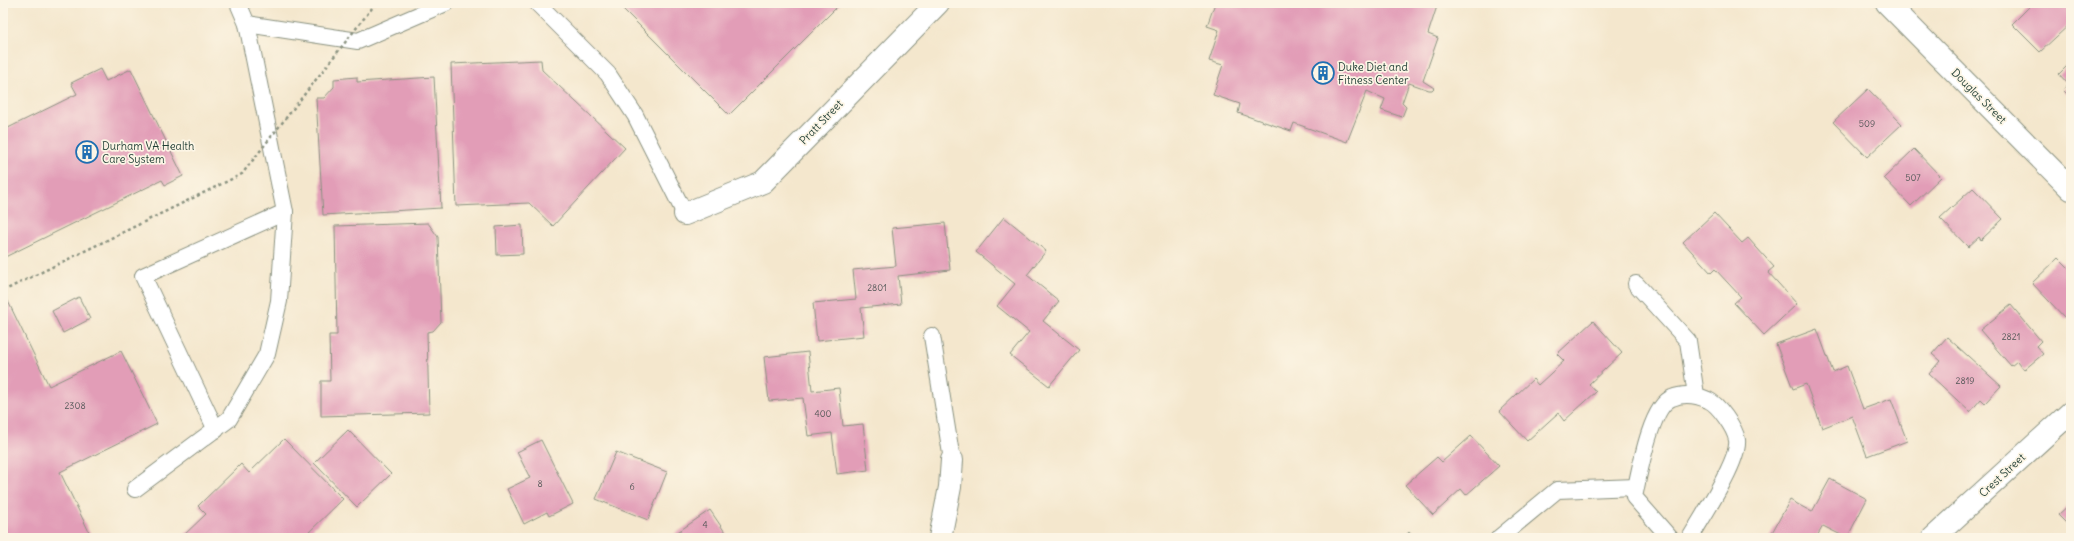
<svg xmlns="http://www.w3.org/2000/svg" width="2074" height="541" font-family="Delius,sans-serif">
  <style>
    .building { fill: #e29db7 }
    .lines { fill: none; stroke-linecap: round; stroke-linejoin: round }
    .lane-casing { stroke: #8a9280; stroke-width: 18 }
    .street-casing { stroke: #8a9280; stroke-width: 24 }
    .lane { stroke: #fff; stroke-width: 16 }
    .street { stroke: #fff; stroke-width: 22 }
    .path-bridge { stroke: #8a9280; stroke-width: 2.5; stroke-dasharray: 3 3; stroke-linecap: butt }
    .labels { text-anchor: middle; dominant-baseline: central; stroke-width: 3.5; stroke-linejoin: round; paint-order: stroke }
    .number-label { font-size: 9px; fill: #505555 }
    .poi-label { font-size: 11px; fill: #1f3d34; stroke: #fcf5e5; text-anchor: start }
    .street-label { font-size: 11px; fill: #1f3d34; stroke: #fcf5e5 }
  </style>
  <rect width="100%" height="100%" fill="#fcf5e5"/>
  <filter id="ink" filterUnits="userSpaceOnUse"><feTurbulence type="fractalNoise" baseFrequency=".025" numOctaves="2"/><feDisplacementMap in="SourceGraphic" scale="8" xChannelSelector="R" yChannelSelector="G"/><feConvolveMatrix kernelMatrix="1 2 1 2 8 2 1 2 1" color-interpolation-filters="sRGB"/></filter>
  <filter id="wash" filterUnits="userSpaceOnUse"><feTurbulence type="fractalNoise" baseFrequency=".012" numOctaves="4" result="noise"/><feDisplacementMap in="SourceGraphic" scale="16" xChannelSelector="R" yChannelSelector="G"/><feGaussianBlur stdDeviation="0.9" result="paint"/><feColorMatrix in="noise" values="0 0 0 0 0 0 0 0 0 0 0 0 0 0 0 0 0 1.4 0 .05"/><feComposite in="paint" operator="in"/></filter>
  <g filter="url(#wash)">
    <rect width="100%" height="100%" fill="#f4e7cd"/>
    <g id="blocks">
      <!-- building -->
      <g class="building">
        <polygon points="617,3 841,3 729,115"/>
        <polygon points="1215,3 1438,3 1428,34 1438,38 1423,81 1434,88 1432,90 1429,90 1409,83 1402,103 1406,107 1402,117 1381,110 1385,99 1367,91 1347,142 1294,123 1291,131 1238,113 1240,104 1213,95 1223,65 1209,61 1219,30 1207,26"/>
        <polygon points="2033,3 2067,3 2071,7 2071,23 2040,52 2012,24"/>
        <polygon points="541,60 542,70 625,148 553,226 529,203 456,206 451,64"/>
        <polygon points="2071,62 2071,98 2063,90 2068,84 2059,74"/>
        <polygon points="100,69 106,81 131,69 183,176 165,185 162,180 3,258 3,118 8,128 77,94 71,83"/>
        <polygon points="357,77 357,82 434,77 441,208 323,215 316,98 324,98 334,87 334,79"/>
        <polygon points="1868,89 1902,124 1867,157 1833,122"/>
        <polygon points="1914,149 1941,177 1911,206 1884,178"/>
        <polygon points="1973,188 2003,219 1981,240 1979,237 1968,247 1940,218"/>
        <polygon points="1714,213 1742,243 1748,238 1774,267 1768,272 1797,304 1764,335 1734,303 1741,297 1715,269 1711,273 1683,242"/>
        <polygon points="1004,217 1046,251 1027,275 1059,301 1043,321 1079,350 1049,386 1010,355 1029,332 997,306 1015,284 976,252"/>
        <polygon points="428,223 438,237 441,322 433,331 427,332 429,413 321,416 321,381 330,381 329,335 337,335 335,226"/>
        <polygon points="945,223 950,270 898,276 901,304 861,308 864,336 817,341 813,303 856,299 853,270 896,266 892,228"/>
        <polygon points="522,225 523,254 497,255 496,227"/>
        <polygon points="2058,258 2071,271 2071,315 2066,319 2032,283"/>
        <polygon points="3,291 49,386 121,351 157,424 60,472 92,538 3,538"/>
        <polygon points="79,297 90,319 63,333 52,311"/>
        <polygon points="2011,305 2041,341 2036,346 2043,354 2024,370 2017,361 2011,366 1980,330"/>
        <polygon points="1593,321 1622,353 1589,384 1596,392 1564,421 1558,413 1527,441 1499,411 1533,379 1538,385 1564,361 1557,354"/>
        <polygon points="1817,329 1833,372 1847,366 1863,409 1891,399 1907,441 1867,456 1852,416 1822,428 1806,384 1793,389 1776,344"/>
        <polygon points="1947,337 2001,386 1985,403 1981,399 1970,412 1929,374 1940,361 1932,354"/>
        <polygon points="808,352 812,391 839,388 843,426 863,424 868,470 837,474 832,433 808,436 803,398 769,401 764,357"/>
        <polygon points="348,430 391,474 357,507 314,463"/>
        <polygon points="1471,436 1499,466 1466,495 1461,489 1433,515 1405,485 1437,457 1442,462"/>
        <polygon points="284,439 343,499 303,538 185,538 183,536 206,514 198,506 241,464 249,473"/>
        <polygon points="541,440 573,504 549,516 547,512 524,524 507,489 530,478 517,452"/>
        <polygon points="616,452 667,472 648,520 596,499"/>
        <polygon points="1830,479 1867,499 1847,538 1823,526 1816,538 1769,538 1790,500 1812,512"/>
        <polygon points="2071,503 2071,528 2058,515"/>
        <polygon points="710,510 729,538 669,538"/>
        <polygon points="1409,532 1414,538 1403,538"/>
      </g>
    </g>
  </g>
  <g filter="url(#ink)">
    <use href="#blocks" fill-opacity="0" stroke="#8a9280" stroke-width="1"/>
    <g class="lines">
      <!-- lane casing -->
      <g class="lane-casing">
        <g id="lane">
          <polyline points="537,3 608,74 635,115 685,214"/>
          <polyline points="247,24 358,41 446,3"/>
          <polyline points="1636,284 1688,341 1696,395"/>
          <polyline points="932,336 952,460"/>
          <polyline points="216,430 143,276 285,212"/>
          <polyline points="135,489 229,419 267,354 279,301 285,212 247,24 238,3"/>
          <polyline points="1499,538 1557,490 1636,487"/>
          <path d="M1670,538l-36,-41c5,-22 16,-91 38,-99 12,-5 25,-3 36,2 10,4 27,28 29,40 3,20 -36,79 -47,98"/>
        </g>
      </g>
      <!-- street casing -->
      <g class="street-casing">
        <g id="street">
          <polyline points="1887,3 2071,189"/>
          <polyline points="685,214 763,182 938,3"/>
          <polyline points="940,538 950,487 952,460"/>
          <polyline points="1933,538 2071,412"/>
        </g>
      </g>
      <!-- lane -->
      <use href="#lane" class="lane"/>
      <!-- street -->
      <use href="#street" class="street"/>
      <!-- path-bridge -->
      <polyline class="path-bridge" points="3,291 242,174 376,3"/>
    </g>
  </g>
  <!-- icons -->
  <defs>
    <g id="building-ring" transform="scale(1.15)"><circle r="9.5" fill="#fcf5e5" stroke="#1f6fb2" stroke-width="1.5"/><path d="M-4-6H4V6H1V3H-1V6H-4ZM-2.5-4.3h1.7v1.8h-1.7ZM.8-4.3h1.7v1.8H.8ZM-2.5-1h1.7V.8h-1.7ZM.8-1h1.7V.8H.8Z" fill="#1f6fb2"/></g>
  </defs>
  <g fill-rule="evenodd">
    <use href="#building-ring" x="1323" y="73"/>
    <use href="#building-ring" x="87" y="152"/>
  </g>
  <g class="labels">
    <!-- number labels -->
    <g class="number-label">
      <text x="1867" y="123">509</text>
      <text x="1913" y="177">507</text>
      <text x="877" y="287">2801</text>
      <text x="2011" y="336">2821</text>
      <text x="1965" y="380">2819</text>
      <text x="75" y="405">2308</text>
      <text x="823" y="413">400</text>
      <text x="540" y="483">8</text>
      <text x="632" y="486">6</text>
      <text x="705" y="524">4</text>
    </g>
    <!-- poi labels -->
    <g class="poi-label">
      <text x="1338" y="67">Duke Diet and<tspan x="1338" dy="13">Fitness Center</tspan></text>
      <text x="102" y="146">Durham VA Health<tspan x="102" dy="13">Care System</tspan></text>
    </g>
    <!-- street labels -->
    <g class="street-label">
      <text transform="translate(1979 96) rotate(45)">Douglas Street</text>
      <text transform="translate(821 122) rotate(-46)">Pratt Street</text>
      <text transform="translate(2002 475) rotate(-43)">Crest Street</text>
    </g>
  </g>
  <!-- margin -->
  <rect width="2074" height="541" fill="none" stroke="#fcf5e5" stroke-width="16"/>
</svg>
